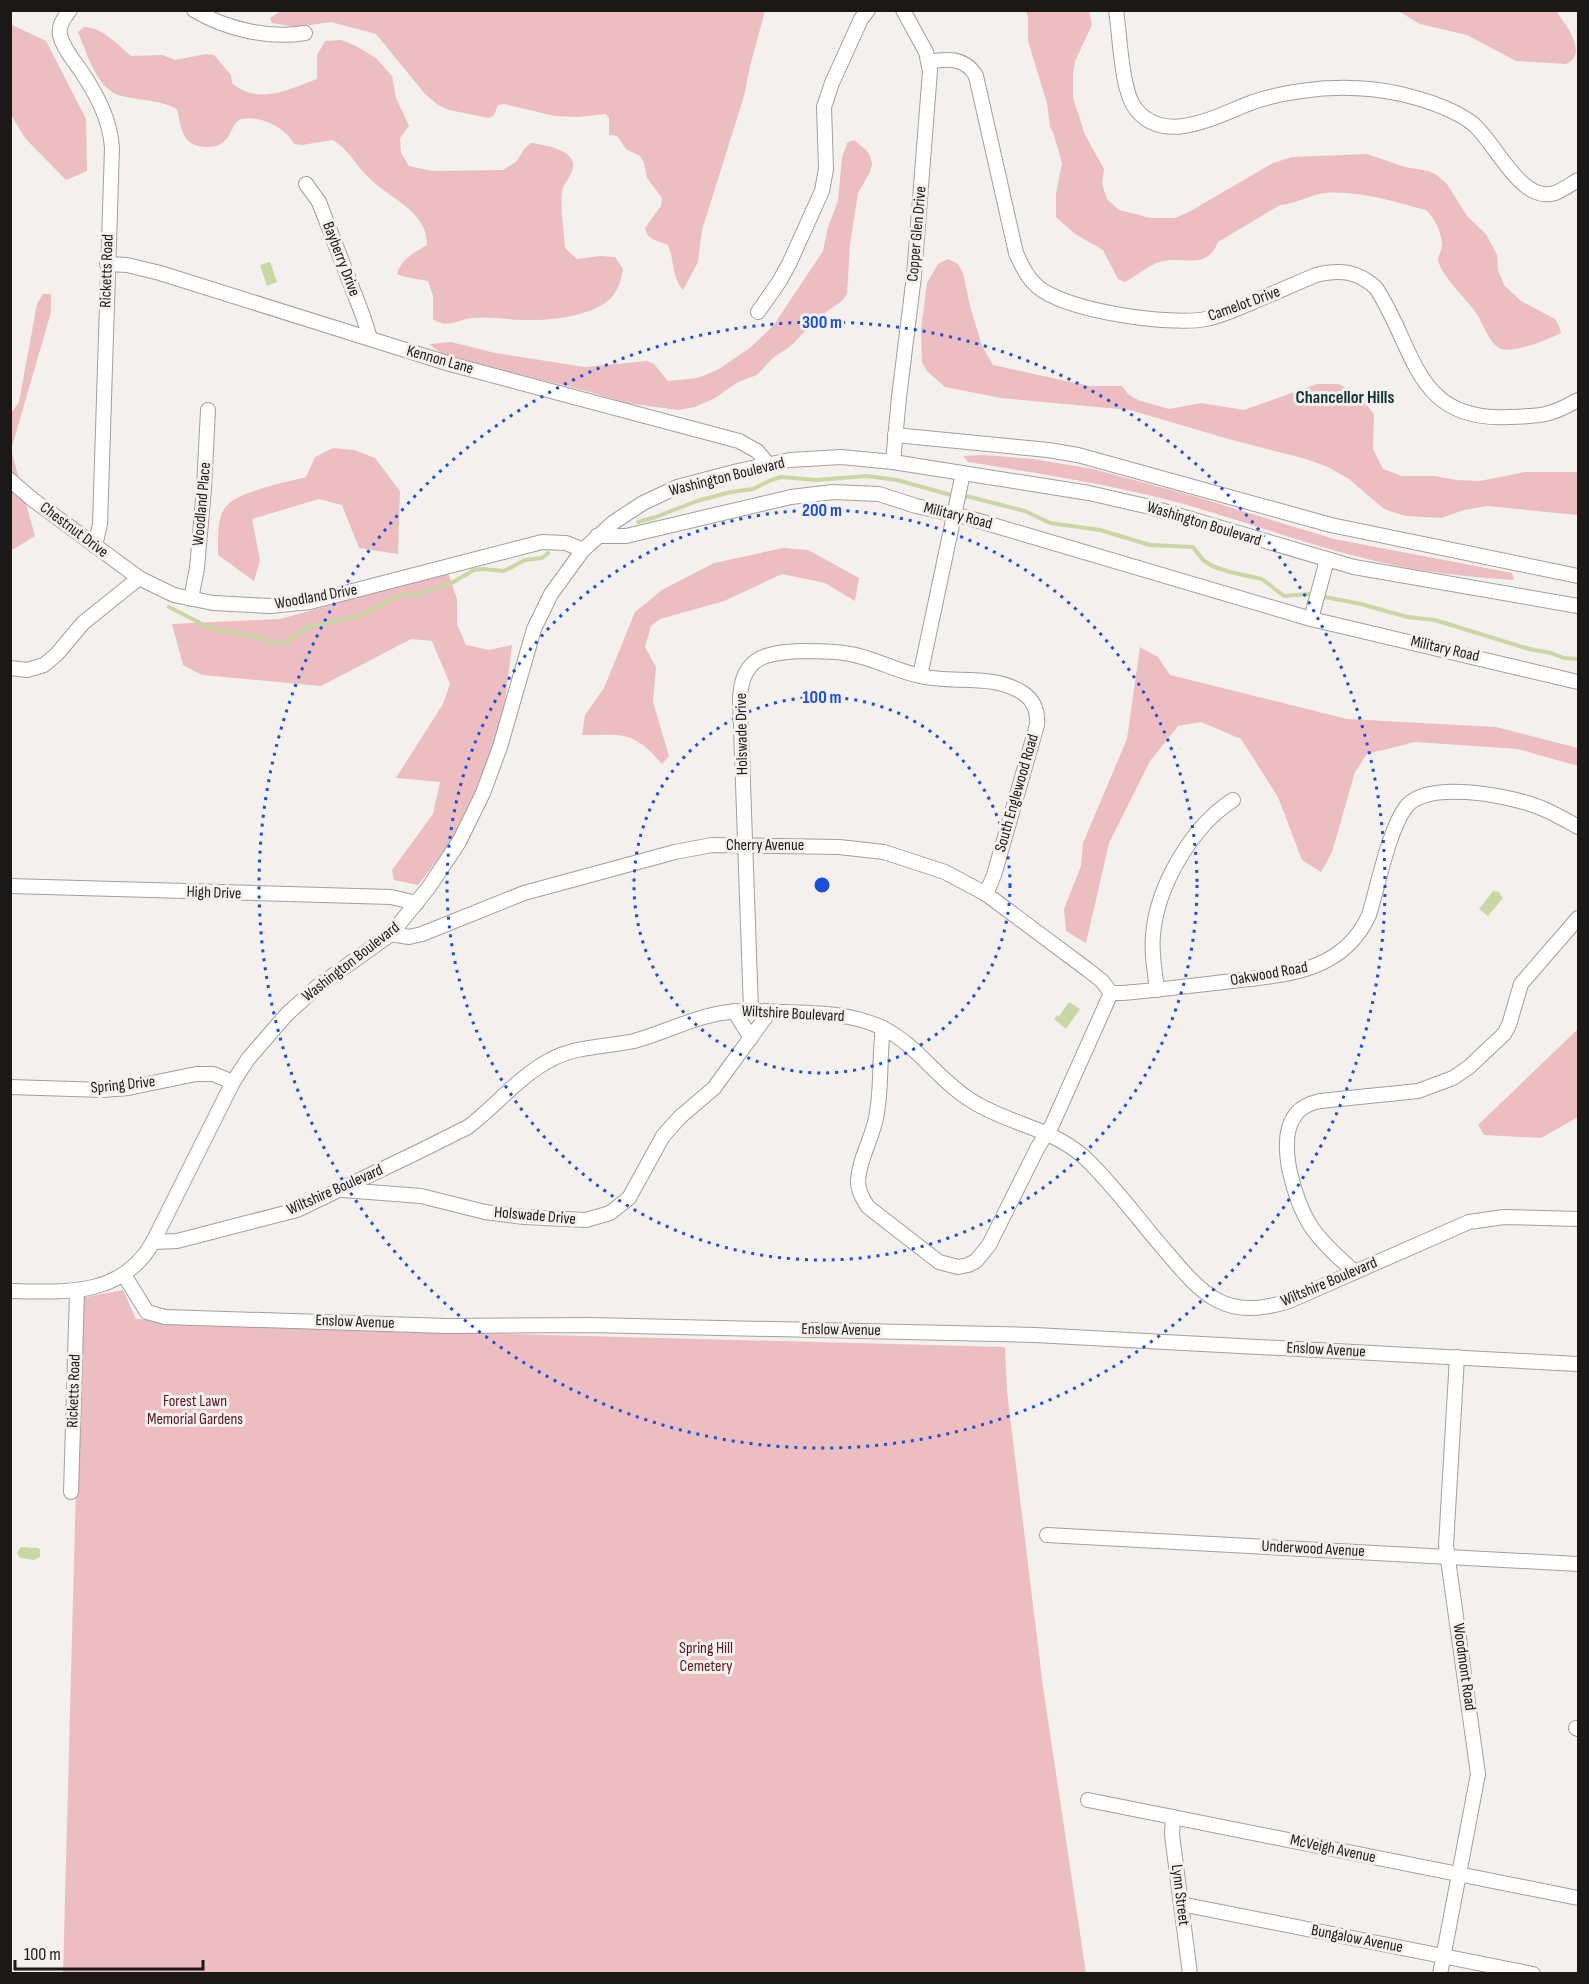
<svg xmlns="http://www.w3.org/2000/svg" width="1589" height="1984" font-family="'Sofia Sans Condensed',sans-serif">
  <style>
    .green { fill: #ecbec1 }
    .water { fill: #c9d7a4 }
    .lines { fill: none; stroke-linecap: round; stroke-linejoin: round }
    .stream { stroke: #c9d7a4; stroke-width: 4 }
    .minor-casing { stroke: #a29f9c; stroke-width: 16 }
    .minor { stroke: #fff; stroke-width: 14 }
    .ring { fill: none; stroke: #1d4ed8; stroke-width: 3; stroke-dasharray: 3 6 }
    .labels { text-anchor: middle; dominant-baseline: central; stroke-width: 6; stroke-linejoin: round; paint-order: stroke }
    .street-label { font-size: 16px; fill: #1a1918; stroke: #f3f0ed }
    .park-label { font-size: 16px; fill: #581421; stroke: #f3f0ed }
    .neighbourhood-label { font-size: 18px; font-weight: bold; fill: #113436; stroke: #f3f0ed }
    .centre { fill: #1d4ed8; stroke: #f3f0ed; stroke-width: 3 }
    .ring-label { font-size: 18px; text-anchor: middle; font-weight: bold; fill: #1d4ed8; stroke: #f3f0ed; stroke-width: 6; stroke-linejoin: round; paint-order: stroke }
  </style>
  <rect width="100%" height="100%" fill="#f3f0ed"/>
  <!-- green -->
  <g class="green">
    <path d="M281,11h484l-15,55 -6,30 -42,134 -4,32 -15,28c-12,-14 -8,-29 -15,-45 -11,-5 -20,-4 -23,-17l16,-22 1,-8 -15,-20 -3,-15 -4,-7 -14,-7 -9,-13 -8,-1v-17l-3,-4 -28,3 -23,-1 -51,-12 -6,1 -4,10 -5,3 -40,-8 -11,-5 -13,-11 -49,-60 -45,-12 -35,5 -24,-4 -2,-5z"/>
    <path d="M1026,11h63l3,14 -17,36 -2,13v24l12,37 19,34 -2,15 5,15 12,11 32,8h24l14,-6 84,-49 19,-6 75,-3 38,13 23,4 7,3 12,10 20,32 19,18 11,21 1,15 6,15 17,16 34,18 4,7 2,7c-12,6 -50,22 -62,15 -11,-7 -16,-25 -23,-35 -9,-14 -35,-37 -38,-53 0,-5 5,-11 4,-17 -1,-11 -8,-26 -16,-33 -32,-8 -67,-20 -101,-17 -16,2 -29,11 -45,12l-62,37c-12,30 -36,13 -59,20 -11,4 -23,14 -34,20l-7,-3 -15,-29 -28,-16 -19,-17v-23l6,-31 -9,-31 -3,-5 -3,-24 -19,-62v-24z"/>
    <path d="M1398,11h158c10,14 33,43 10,53l-50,-3 -49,-26 -47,-11z"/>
    <polygon points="10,24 46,41 86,119 87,171 66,180 25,138 11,115"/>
    <path d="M84,27c19,1 33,17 47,29l31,-1 13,5 31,-6 8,1 17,20 1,8c26,23 58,6 85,-4v-24l8,-14 16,-1 15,6 20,12 16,18 4,22 13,28 -9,12 1,15 8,13 23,5 71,-1 13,-8 9,-14 6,-5c13,2 49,7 41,28 -2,7 -9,13 -10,21 -2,18 2,38 3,56l12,11 23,-3 15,1 8,12c-2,11 -4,20 -12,29 -16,17 -60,23 -83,22 -18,0 -38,-4 -56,-2 -15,2 -25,11 -39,1v-23l-5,-15 -23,-4 -8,-3c4,-15 18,-22 30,-29 1,-34 -39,-47 -59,-68 -12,-12 -20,-28 -35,-37l-31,5 -8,-1c-8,-16 -34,-29 -52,-25 -8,2 -10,12 -14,18 -5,7 -12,10 -20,10 -27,0 -26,-18 -31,-38 -20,-10 -35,-8 -55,-13 -25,-5 -35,-43 -44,-64z"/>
    <polygon points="854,140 866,150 870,156 872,164 870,172 858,193 850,244 847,294 842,301 816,319 792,345 773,358 757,375 738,382 715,398 695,407 678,410 626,403 590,392 458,359 442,354 429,344 451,342 495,353 585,367 647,361 654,364 668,381 698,378 719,369 751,347 773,326 823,251 828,227 838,201 842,158 847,143"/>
    <polygon points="948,259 958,264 963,273 970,306 982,346 993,365 1089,386 1122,386 1128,394 1138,400 1169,409 1201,403 1244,410 1317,384 1339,384 1359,396 1374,414 1373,449 1383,469 1402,476 1434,476 1456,480 1480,481 1525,472 1578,472 1578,515 1487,506 1464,510 1441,518 1405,516 1384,509 1349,479 1328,467 1306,459 1232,440 1130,410 1001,398 945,387 927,371 922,362 921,329 927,283 938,264"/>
    <polygon points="43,294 51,294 51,312 11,450 35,536 14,549 10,549 10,415 19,402 37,304"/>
    <path d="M333,448l21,2 21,8 25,33 -2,63 -39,-6 -17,-43 -23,-6 -67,20 8,41 -6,21 -36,-26c0,-14 -1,-34 6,-46 10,-17 63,-27 82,-32l9,-20z"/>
    <path d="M983,455l50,4 60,10 97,26 144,44 178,34 2,7c-46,-3 -94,-8 -139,-19 -64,-15 -125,-38 -188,-56 -72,-20 -145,-31 -219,-43l-5,-6z"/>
    <path d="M783,548l25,2 51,28 -4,23 -30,-18 -43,-9 -58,27 -64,18 -9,7 -6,21 11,20 -3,35 16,54 -7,8c-30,-34 -37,-29 -80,-29l3,-20 19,-27 31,-76 27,-22 52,-27z"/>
    <polygon points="448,573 457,599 457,624 466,645 489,650 512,645 503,719 468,820 418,885 394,880 392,870 433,814 440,782 396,778 443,704 450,684 432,641 411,639 321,686 202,675 183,665 172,624 280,619"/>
    <polygon points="1140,647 1158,657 1170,675 1347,719 1496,727 1578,748 1578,766 1518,749 1415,742 1367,754 1355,772 1332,852 1321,872 1302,860 1278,797 1241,739 1201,722 1178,726 1150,761 1109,843 1086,943 1066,931 1064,909 1081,866 1083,843 1127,739"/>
    <polygon points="1578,1029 1578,1117 1541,1138 1484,1135 1478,1125"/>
    <polygon points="123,1290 136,1319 435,1332 1005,1347 1007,1392 1043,1687 1086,1973 63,1974 81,1298"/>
  </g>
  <!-- water -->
  <g class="water">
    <polygon points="270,262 277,282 267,286 260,265"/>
    <polygon points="1494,890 1496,892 1498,891 1503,898 1488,916 1479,909"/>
    <polygon points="1069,1002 1080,1009 1066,1029 1054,1019 1057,1015 1059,1016"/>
    <polygon points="21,1547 38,1548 40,1550 40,1557 34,1560 20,1558 17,1553"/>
  </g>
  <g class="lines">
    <!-- stream -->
    <g class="stream">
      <polyline points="966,496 1025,511 1050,523 1100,530 1150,545 1193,547 1203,560 1212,566 1230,572 1262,579 1284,596 1309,594"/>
      <polyline points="638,522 656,517 697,501 731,492 753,489 771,480 781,477 816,480 867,476 897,480 951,495"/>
      <polyline points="1325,597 1361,604 1407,617 1435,620 1529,649 1551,653 1564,658 1578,659"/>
      <polyline points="169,607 204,625 217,630 258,637 274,644 284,643 306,628 358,616 398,596 424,592 450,584 474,570 484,569 504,571 525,560 542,558 548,553"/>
    </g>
    <!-- minor casing -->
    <g class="minor-casing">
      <g id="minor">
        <path d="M70,10c-6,8 -12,16 -10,25 3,13 14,26 21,36 16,24 29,48 31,77l-12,376 -5,22"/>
        <path d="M194,10c32,19 74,29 111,23"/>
        <path d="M1116,10c4,25 5,79 19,98 29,39 83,7 118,-6 15,-5 32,-9 48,-11 33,-5 68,-4 100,3 25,6 51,14 71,29 24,19 48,81 83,70 8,-3 16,-9 23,-13"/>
        <path d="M929,62c19,-4 37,-4 47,14l40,177c6,13 11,25 22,34 29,24 131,39 168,32 16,-3 32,-11 47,-17 21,-9 42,-18 63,-27 24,-6 42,-4 60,13 40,61 38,134 133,129 32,-1 41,-1 69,-17"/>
        <polyline points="306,184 319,202 363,316 370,338"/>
        <polyline points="107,264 127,265 160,273 450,364 739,441 757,451 768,464"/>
        <polyline points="758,312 779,282 789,264 822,191 826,169 824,107 832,83 861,19 868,10"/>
        <polyline points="895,435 1048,450 1078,455 1331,525 1578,576"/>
        <polyline points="893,462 899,397 914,276 930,71 926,52 903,10"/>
        <polyline points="10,480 32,499 139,578 174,595 213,603 270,606 310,602 542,542 566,543 583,550"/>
        <polyline points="597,536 626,536 791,497 833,492 879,494 916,506 969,518 1311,619 1578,682"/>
        <polyline points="191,599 197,568 204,488 208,410"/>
        <polyline points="1311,619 1327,560"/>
        <polyline points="10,668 27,670 44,665 57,654 83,623 139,578"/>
        <polyline points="920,676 963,473"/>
        <polyline points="10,886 391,897 417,903"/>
        <polyline points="391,934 409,937 422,934 524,893 675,852 712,845 839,847 884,852 945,872 986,894 1088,970 1102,981 1111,993"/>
        <path d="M1157,990c-2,-18 -6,-37 -4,-55 4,-49 39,-109 80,-135"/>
        <path d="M751,1010l-11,-312c2,-42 27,-46 64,-47 15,0 31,0 46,3 24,4 46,17 70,22 33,8 73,-3 103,17 12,8 15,19 14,32l-43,150 -8,19"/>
        <polyline points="734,1011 751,1038"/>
        <path d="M883,1028c-4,30 -1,61 -7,90 -4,21 -17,41 -18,63 0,10 5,18 10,26l71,55 19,5 10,-2 8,-4 13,-16 49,-98 14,-22 59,-132h12c34,-3 67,-7 101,-11 56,-7 118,-7 145,-67 9,-29 20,-86 37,-108 21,-27 99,-12 127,-2 16,5 31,14 45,22"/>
        <polyline points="10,1087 103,1090 128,1088 196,1074 213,1074 233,1082"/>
        <polyline points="343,1190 421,1196 485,1212 524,1217 586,1220 610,1213 629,1198 663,1136 680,1117 714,1088 770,1011"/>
        <path d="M153,1242l24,-1 120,-31 123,-59 48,-24c28,-21 50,-50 82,-67 25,-14 56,-13 84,-19 27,-7 51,-20 78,-26 24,-6 48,-4 72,-3 34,1 67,1 99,16 35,18 56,53 89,73 36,23 80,27 112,56 29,27 53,61 79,91 39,46 61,74 126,53l180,-79 35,-5 74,2"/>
        <path d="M1355,1272c-15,-13 -31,-27 -43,-44 -17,-25 -37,-88 -16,-114 6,-8 15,-11 24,-13l98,-10 35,-13 16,-11 35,-33 5,-9 12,-41 57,-66"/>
        <polyline points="124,1275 147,1312 165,1317 447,1326 590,1325 1035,1335 1578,1364"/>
        <path d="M10,1291c56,1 112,6 143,-49l80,-160 15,-23 39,-45 30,-27 74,-53 38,-47 30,-45 24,-49 17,-46 34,-118 17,-35 32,-44 31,-28 29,-19 34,-16 61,-16 52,-11 51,-3 52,5 196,31 61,14 204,60 224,39"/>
        <polyline points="71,1492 77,1291"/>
        <polyline points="1047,1535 1578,1564"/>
        <polyline points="1576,1728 1578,1729"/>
        <polyline points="1088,1800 1578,1898"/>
        <polyline points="1173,1817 1172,1835 1190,1974"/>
        <polyline points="1181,1904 1533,1974"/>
        <polyline points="1440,1974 1478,1774 1446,1545 1457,1357"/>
      </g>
    </g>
    <!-- minor -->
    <use href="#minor" class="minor"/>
  </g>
  <!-- distance rings -->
  <g class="ring">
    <circle cx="822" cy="885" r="188"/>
    <circle cx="822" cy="885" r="375"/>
    <circle cx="822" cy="885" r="563"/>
  </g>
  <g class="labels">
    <!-- street labels -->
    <g class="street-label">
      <text transform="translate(917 234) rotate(-85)">Copper Glen Drive</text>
      <text transform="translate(341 259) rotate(69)">Bayberry Drive</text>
      <text transform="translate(107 271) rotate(-88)">Ricketts Road</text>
      <text transform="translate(1244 304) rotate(-20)">Camelot Drive</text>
      <text transform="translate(440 360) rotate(16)">Kennon Lane</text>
      <text transform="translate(727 477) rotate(-14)">Washington Boulevard</text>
      <text transform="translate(202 504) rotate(-85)">Woodland Place</text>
      <text transform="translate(958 516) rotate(14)">Military Road</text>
      <text transform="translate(1204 524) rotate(17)">Washington Boulevard</text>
      <text transform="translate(74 530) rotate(37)">Chestnut Drive</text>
      <text transform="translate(316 597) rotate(-10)">Woodland Drive</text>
      <text transform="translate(1445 649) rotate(13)">Military Road</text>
      <text transform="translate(742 734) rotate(-91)">Holswade Drive</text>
      <text transform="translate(1017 793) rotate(-74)">South Englewood Road</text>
      <text x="765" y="845">Cherry Avenue</text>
      <text transform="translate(214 893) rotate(2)">High Drive</text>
      <text transform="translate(351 962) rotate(-38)">Washington Boulevard</text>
      <text transform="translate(1269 974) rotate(-10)">Oakwood Road</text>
      <text transform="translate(793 1014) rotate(3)">Wiltshire Boulevard</text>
      <text transform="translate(123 1085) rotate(-6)">Spring Drive</text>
      <text transform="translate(335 1190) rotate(-24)">Wiltshire Boulevard</text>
      <text transform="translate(535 1216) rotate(5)">Holswade Drive</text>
      <text transform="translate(1329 1282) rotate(-23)">Wiltshire Boulevard</text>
      <text transform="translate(355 1322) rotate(2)">Enslow Avenue</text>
      <text transform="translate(841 1330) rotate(1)">Enslow Avenue</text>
      <text transform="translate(1326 1350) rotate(3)">Enslow Avenue</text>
      <text transform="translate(74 1391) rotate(-88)">Ricketts Road</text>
      <text transform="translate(1313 1549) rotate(3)">Underwood Avenue</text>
      <text transform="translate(1464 1667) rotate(82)">Woodmont Road</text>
      <text transform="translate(1333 1849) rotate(12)">McVeigh Avenue</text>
      <text transform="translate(1180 1895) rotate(83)">Lynn Street</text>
      <text transform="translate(1357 1939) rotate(11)">Bungalow Avenue</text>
    </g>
    <!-- park labels -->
    <g class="park-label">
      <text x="195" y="1401">Forest Lawn<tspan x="195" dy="18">Memorial Gardens</tspan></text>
      <text x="706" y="1648">Spring Hill<tspan x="706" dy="18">Cemetery</tspan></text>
    </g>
    <!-- neighbourhood labels -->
    <g class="neighbourhood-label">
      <text x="1345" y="397">Chancellor Hills</text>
    </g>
  </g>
  <circle cx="822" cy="885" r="9" class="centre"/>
  <g class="ring-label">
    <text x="822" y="328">300 m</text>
    <text x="822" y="516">200 m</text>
    <text x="822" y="703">100 m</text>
  </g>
  <!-- border -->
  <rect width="1589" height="1984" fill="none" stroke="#1a1918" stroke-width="24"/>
  <!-- scale -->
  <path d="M15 1960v9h188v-9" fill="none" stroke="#1a1918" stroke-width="3"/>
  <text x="24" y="1960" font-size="18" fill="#1a1918" stroke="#f3f0ed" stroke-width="4.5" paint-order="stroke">100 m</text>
</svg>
